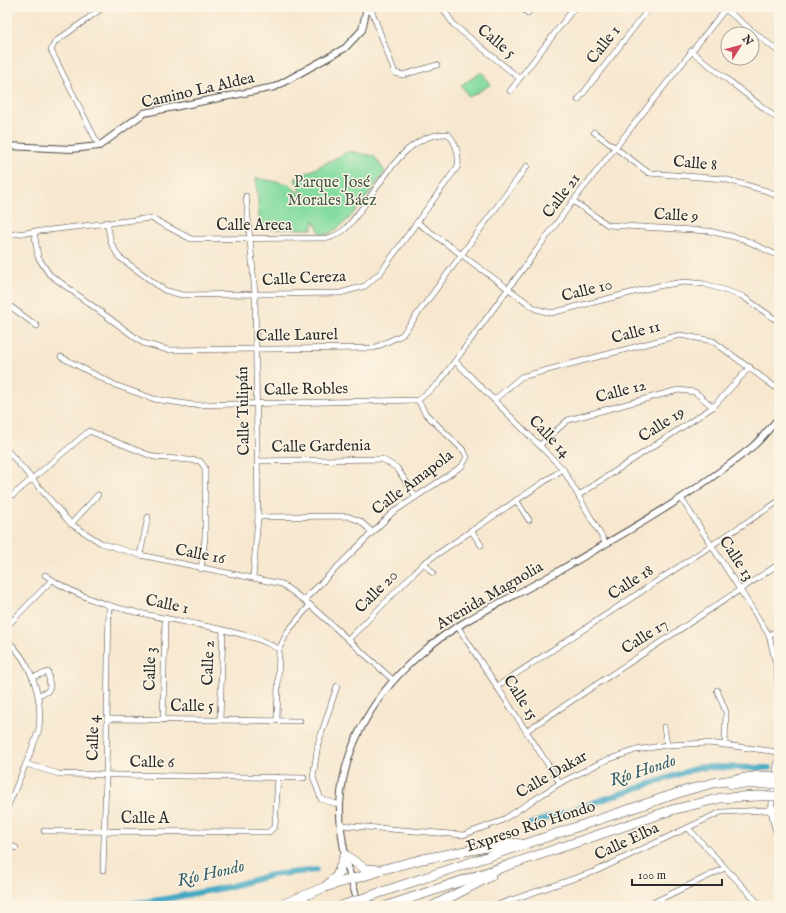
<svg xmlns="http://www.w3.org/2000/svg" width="786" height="913" font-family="'IM FELL English',serif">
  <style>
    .green { fill: #84dca0; stroke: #588466 }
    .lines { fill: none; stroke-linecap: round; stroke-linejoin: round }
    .canal { stroke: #45a9c4; stroke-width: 6 }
    .minor-casing { stroke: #4a4744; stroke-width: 6 }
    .tertiary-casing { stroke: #4a4744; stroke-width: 8 }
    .motorway-casing { stroke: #4a4744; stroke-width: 10 }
    .minor { stroke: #fff; stroke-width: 5 }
    .tertiary { stroke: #fff; stroke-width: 6 }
    .motorway { stroke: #fff; stroke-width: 9 }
    .motorway-bridge-casing { stroke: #4a4744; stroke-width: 10; stroke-linecap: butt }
    .motorway-bridge { stroke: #fff; stroke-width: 9 }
    .labels { text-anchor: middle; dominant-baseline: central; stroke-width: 3; stroke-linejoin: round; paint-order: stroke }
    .street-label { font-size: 16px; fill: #2b2b2b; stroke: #fcf5e5 }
    .park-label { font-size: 16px; fill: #415748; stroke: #fcf5e5 }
    .water-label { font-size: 17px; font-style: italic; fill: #355d68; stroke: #fcf5e5 }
  </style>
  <rect width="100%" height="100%" fill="#fcf5e5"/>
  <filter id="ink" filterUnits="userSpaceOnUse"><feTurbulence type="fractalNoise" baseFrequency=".025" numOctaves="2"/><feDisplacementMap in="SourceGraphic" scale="8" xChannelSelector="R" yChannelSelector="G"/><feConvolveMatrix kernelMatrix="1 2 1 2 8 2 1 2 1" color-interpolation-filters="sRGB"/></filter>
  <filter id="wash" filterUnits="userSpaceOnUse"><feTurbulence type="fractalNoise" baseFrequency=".012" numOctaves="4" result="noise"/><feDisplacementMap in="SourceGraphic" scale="16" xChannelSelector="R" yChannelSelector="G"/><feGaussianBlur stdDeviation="0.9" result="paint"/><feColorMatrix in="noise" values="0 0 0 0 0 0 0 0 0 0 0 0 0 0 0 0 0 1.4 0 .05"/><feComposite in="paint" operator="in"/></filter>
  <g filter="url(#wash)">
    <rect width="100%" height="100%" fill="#f7e7cf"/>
    <!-- green -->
    <g class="green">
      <polygon points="482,72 490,85 469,97 461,85"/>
      <path d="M349,151l25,5 11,16c-16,20 -36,56 -61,63l-4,-2 -6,-13 -2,9h-52l-4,-51 33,6 14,13 -8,-18z"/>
    </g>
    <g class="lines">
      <!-- canal -->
      <g class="canal">
        <polyline points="530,824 700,767 769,768"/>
        <polyline points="111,906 165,899 228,887 271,875 316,870"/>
      </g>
    </g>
  </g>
  <g filter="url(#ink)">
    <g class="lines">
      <!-- minor casing -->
      <g class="minor-casing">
        <g id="minor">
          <polyline points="367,7 373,14 395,73 403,75 437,65"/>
          <polyline points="442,7 454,25 519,78"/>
          <polyline points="520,7 528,13"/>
          <polyline points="725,9 779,52"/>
          <polyline points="691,51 779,120"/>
          <polyline points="510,91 575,7"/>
          <polyline points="578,100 650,7"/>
          <polyline points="594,132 649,173 724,179 767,191 779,197"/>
          <polyline points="99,146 51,50 55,42 101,9"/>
          <polyline points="246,196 255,294 258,517 253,577"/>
          <polyline points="573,201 608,225 709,231 743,239 779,256"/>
          <polyline points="418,223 536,309 551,313 658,286 684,282 705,284 742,296 779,322"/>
          <polyline points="34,231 38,257 49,274 143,343 168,350 374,348 402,335 527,166"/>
          <path d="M7,235l144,-17 40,21 138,-1c5,-2 12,-5 16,-9 30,-29 53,-97 103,-95 9,9 11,20 10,32l-78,107 -15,13 -25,7 -158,2 -18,-5 -45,-33 -8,-14 -4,-21"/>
          <polyline points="7,304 37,326"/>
          <polyline points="61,357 115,385 154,399 193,405 418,400"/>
          <polyline points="455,361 563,469 606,544"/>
          <polyline points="418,400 438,384 573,201 727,7"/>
          <polyline points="494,400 521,377 680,335 713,341 779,390"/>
          <polyline points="540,445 568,420 678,390 695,392 713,407"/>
          <polyline points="7,450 71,524 101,543 140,555 282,584 310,605 393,680"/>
          <polyline points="258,461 382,459 397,468 416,497"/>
          <polyline points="13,495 89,431 154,457 200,461 205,468 205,538 201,569"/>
          <polyline points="579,495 713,407 750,367"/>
          <polyline points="681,498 769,635 776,664 779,694"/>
          <polyline points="516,500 529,520"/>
          <polyline points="258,517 347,516 360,521 372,532"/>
          <polyline points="71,524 98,495"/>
          <polyline points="471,530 481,545"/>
          <polyline points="140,555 148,517"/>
          <polyline points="424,563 433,573"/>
          <path d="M45,575c60,43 137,41 206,62 10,2 19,8 28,12"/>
          <polyline points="304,600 392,513 462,466 467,457 464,451 425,413 418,400"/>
          <polyline points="7,626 52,580"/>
          <polyline points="458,627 560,783"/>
          <polyline points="769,635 779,630"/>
          <path d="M7,640c24,22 36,56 32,88 -1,6 -4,12 -6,18 -8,21 -17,41 -26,62"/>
          <polyline points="348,640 424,563 563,469"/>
          <polyline points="33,677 48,672 50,687 47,692 38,695"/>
          <polyline points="337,686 318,744 313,777 321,799 340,805"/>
          <polyline points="496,687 779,501"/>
          <polyline points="717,690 726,712 725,744"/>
          <polyline points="107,719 300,721"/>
          <polyline points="163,720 165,618"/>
          <polyline points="220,720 223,630"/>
          <polyline points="277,720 279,649 288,631 310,605"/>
          <polyline points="664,727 667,745"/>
          <polyline points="526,731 779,564"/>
          <path d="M779,754c-4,27 -14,59 0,84"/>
          <polyline points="26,764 59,774 304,778"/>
          <polyline points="341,825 463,835 501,821 560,783 604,761 636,750 667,745 709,743 779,752"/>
          <polyline points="688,828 761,906"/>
          <polyline points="44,831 269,832 275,826 278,777"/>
          <polyline points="7,844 16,848"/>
          <polyline points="103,870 106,776 109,606"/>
          <polyline points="494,906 596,871 721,812 771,810"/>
          <polyline points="646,906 725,868"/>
        </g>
      </g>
      <!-- tertiary casing -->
      <g class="tertiary-casing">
        <g id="tertiary">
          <polyline points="7,146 71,149 99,146 144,113 275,87 345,48 362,30 367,7"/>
          <path d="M359,906c-10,-33 -20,-67 -19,-101 3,-62 38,-116 85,-155 34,-29 78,-48 116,-69 72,-41 148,-83 211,-134 10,-8 18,-20 27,-29"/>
        </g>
      </g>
      <!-- motorway casing -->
      <g class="motorway-casing">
        <g id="motorway">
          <polyline points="731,784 757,784"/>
          <polyline points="771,810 779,811"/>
          <polyline points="325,887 337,876 345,855 365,869 380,870 423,859 508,843 522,844"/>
          <polyline points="382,892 684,791 713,783 759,776"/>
          <polyline points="279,906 325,887 377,872"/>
          <polyline points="387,906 672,810 721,798 757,796"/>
          <polyline points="433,906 491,876"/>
        </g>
      </g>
      <!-- minor -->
      <use href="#minor" class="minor"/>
      <!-- tertiary -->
      <use href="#tertiary" class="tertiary"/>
      <!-- motorway -->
      <use href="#motorway" class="motorway"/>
      <!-- motorway-bridge casing -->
      <g class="motorway-bridge-casing">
        <g id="motorway-bridge">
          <polyline points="759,776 779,777"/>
          <polyline points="757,784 779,784"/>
          <polyline points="757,796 779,796"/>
          <polyline points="341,906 382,892"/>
        </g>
      </g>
      <!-- motorway-bridge -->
      <use href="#motorway-bridge" class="motorway-bridge"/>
    </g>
  </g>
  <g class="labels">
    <!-- street labels -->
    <g class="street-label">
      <text transform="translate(496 42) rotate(39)">Calle 5</text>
      <text transform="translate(604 45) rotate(-52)">Calle 1</text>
      <text transform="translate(198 91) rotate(-13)">Camino La Aldea</text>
      <text transform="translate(695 164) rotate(5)">Calle 8</text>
      <text transform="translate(562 196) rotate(-53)">Calle 21</text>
      <text transform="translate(676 216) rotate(3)">Calle 9</text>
      <text x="254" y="226">Calle Areca</text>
      <text transform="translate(304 279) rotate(-3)">Calle Cereza</text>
      <text transform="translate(587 291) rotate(-14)">Calle 10</text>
      <text transform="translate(636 333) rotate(-15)">Calle 11</text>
      <text transform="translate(297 336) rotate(-1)">Calle Laurel</text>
      <text transform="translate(306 390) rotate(-1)">Calle Robles</text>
      <text transform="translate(621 392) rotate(-15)">Calle 12</text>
      <text transform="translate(244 411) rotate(-91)">Calle Tulipán</text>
      <text transform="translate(662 425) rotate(-33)">Calle 19</text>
      <text transform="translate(549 437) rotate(46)">Calle 14</text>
      <text transform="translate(321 447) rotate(-1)">Calle Gardenia</text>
      <text transform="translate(413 483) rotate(-37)">Calle Amapola</text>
      <text transform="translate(200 555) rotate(11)">Calle 16</text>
      <text transform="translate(736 559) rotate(57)">Calle 13</text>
      <text transform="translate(631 583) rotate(-33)">Calle 18</text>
      <text transform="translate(377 592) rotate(-45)">Calle 20</text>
      <text transform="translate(490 596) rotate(-30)">Avenida Magnolia</text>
      <text transform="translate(167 605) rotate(12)">Calle 1</text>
      <text transform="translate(645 637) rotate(-33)">Calle 17</text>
      <text transform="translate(209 663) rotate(-88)">Calle 2</text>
      <text transform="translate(151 669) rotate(-89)">Calle 3</text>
      <text transform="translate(520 698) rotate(57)">Calle 15</text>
      <text x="192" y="707">Calle 5</text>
      <text transform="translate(94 738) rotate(-89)">Calle 4</text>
      <text transform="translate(152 763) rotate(1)">Calle 6</text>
      <text transform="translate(552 775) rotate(-30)">Calle Dakar</text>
      <text x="145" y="819">Calle A</text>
      <text transform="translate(531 827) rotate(-18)">Expreso Río Hondo</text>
      <text transform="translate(627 842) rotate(-25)">Calle Elba</text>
    </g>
    <!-- park labels -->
    <g class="park-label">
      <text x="332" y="183">Parque José<tspan x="332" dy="18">Morales Báez</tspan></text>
    </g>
    <!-- water labels -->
    <g class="water-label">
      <text transform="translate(643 771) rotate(-18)">Río Hondo</text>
      <text transform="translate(211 874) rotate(-13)">Río Hondo</text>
    </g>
  </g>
  <!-- margin -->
  <rect width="786" height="913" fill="none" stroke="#fcf5e5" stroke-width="24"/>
  <!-- north arrow -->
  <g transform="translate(740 46) rotate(53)"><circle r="19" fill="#fcf5e5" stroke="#a8a49b"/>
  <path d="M0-3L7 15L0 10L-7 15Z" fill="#d1495b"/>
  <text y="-6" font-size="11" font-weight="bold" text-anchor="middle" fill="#2b2b2b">N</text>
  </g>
  <!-- scale -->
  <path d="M632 879v6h90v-6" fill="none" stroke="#2b2b2b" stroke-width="2"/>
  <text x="638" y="879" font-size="12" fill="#2b2b2b" stroke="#fcf5e5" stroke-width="3" paint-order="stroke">100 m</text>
</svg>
